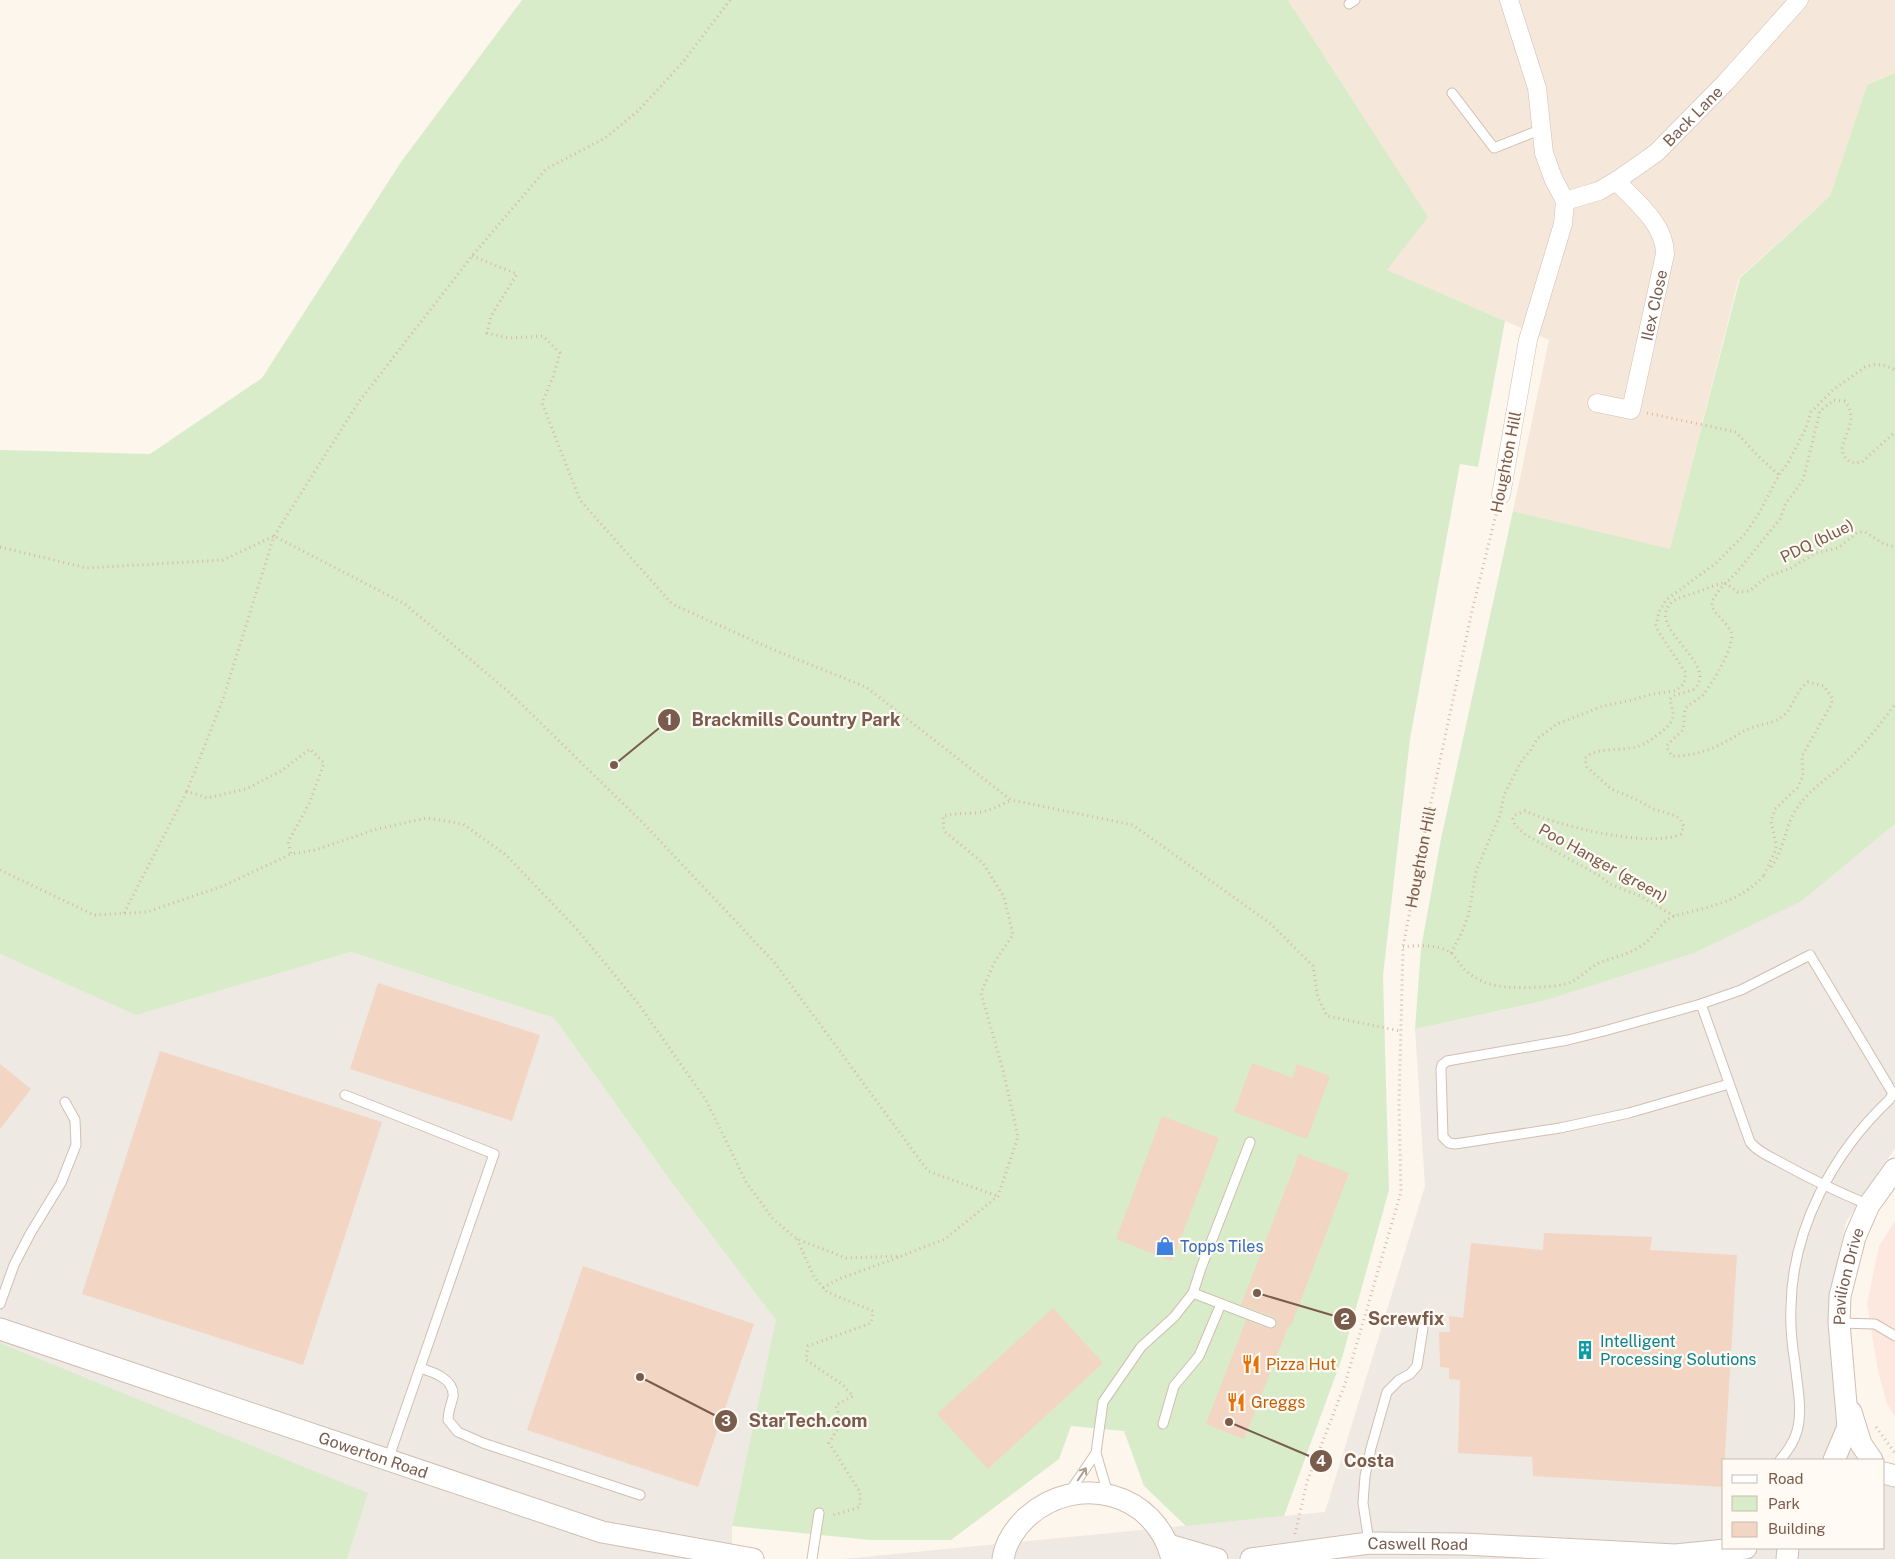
<svg xmlns="http://www.w3.org/2000/svg" width="1895" height="1559" font-family="'Public Sans',sans-serif">
  <style>
    .residential { fill: #f5e8da }
    .commercial { fill: #fde8e0 }
    .industrial { fill: #efe9e4 }
    .green { fill: #d8ecc9 }
    .building { fill: #f3d5c3 }
    .lines { fill: none; stroke-linecap: round; stroke-linejoin: round }
    .service-casing { stroke: #d1beb0; stroke-width: 11 }
    .minor-casing { stroke: #d1beb0; stroke-width: 19 }
    .tertiary-casing { stroke: #d1beb0; stroke-width: 23 }
    .path { stroke: #d9b8a5; stroke-width: 3; stroke-dasharray: 1 4; stroke-linecap: butt }
    .service { stroke: #fff; stroke-width: 9 }
    .minor { stroke: #fff; stroke-width: 18 }
    .tertiary { stroke: #fff; stroke-width: 21 }
    .oneway { stroke: #af9d94 }
    .labels { text-anchor: middle; dominant-baseline: central; stroke-width: 4.5; stroke-linejoin: round; paint-order: stroke }
    .street-label { font-size: 16px; fill: #7a5c4d; stroke: #fffaf3 }
    .shop-label { font-size: 16px; fill: #366cbe; stroke: #fffaf3; text-anchor: start }
    .culture-label { font-size: 16px; fill: #0d838f; stroke: #fffaf3; text-anchor: start }
    .food-label { font-size: 16px; fill: #c56008; stroke: #fffaf3; text-anchor: start }
    .leader { fill: none; stroke: #7a5c4d; stroke-width: 2 }
    .callout-dot { fill: #7a5c4d; stroke: #fffaf3; stroke-width: 2 }
    .mark-label { font-size: 15px; text-anchor: middle; font-weight: bold; fill: #fff }
    .callout-label { font-size: 18px; text-anchor: middle; font-weight: bold; fill: #7a5c4d; stroke: #fffaf3; stroke-width: 4.5; stroke-linejoin: round; paint-order: stroke }
  </style>
  <rect width="100%" height="100%" fill="#fdf6ec"/>
  <!-- residential -->
  <polygon class="residential" points="1288,0 1895,0 1895,73 1867,85 1830,196 1739,278 1670,550 1513,511 1549,340 1386,270 1427,217"/>
  <!-- commercial -->
  <polygon class="commercial" points="1895,1221 1895,1417 1887,1404 1878,1371 1867,1304 1879,1246"/>
  <!-- industrial -->
  <g class="industrial">
    <polygon points="1895,824 1895,1148 1846,1222 1830,1296 1837,1441 1865,1460 1724,1460 1724,1548 1884,1548 1884,1472 1895,1480 1895,1559 843,1559 1325,1512 1425,1186 1415,1029 1541,1002 1802,901"/>
    <polygon points="351,952 554,1018 669,1179 777,1320 732,1526 732,1559 0,1559 0,954 136,1014"/>
  </g>
  <!-- green -->
  <g class="green">
    <polygon points="522,0 1288,0 1428,217 1387,270 1505,321 1478,467 1460,464 1410,739 1383,976 1389,1190 1342,1358 1284,1516 1186,1526 1144,1486 1124,1431 1071,1426 1059,1459 951,1540 870,1540 732,1526 776,1320 669,1179 554,1018 351,952 136,1015 0,954 0,450 150,454 262,378 401,162"/>
    <polygon points="1895,73 1895,824 1802,901 1694,953 1540,1002 1415,1029 1421,948 1441,839 1513,511 1670,549 1740,278 1830,196 1867,85"/>
    <polygon points="0,1343 368,1493 347,1559 0,1559"/>
  </g>
  <!-- building -->
  <g class="building">
    <polygon points="378,983 540,1035 512,1121 350,1069"/>
    <polygon points="160,1051 382,1122 303,1365 82,1294"/>
    <polygon points="1252,1063 1293,1078 1297,1064 1330,1076 1307,1139 1234,1112"/>
    <polygon points="0,1064 31,1089 0,1129"/>
    <polygon points="1162,1116 1219,1138 1172,1261 1116,1239"/>
    <polygon points="1299,1154 1349,1173 1291,1326 1289,1325 1244,1439 1206,1424 1246,1320 1269,1329 1275,1328 1277,1325 1277,1322 1274,1317 1241,1305"/>
    <polygon points="1544,1233 1652,1237 1650,1250 1737,1255 1723,1487 1533,1476 1532,1457 1458,1453 1460,1380 1449,1379 1449,1368 1440,1367 1439,1332 1450,1332 1449,1316 1463,1318 1471,1243 1543,1250"/>
    <polygon points="583,1266 754,1324 698,1487 527,1430"/>
    <polygon points="1053,1308 1103,1363 988,1469 937,1414"/>
  </g>
  <g class="lines">
    <!-- service casing -->
    <g class="service-casing">
      <g id="service">
        <polyline points="1349,4 1355,0"/>
        <polyline points="1452,93 1494,148 1542,129"/>
        <path d="M1701,1004l40,-14 69,-35 82,137v4l-3,4c-56,53 -97,129 -98,207 -1,19 1,38 4,56 2,22 8,47 2,68 -3,11 -10,21 -17,29"/>
        <path d="M1729,1084l-100,29 -69,15 -105,16 -6,-1 -6,-6 -2,-68 1,-4 5,-4 121,-21 36,-9 97,-27 49,138c7,9 18,14 28,19 30,17 60,31 91,44"/>
        <polyline points="345,1095 494,1154 388,1460"/>
        <polyline points="1193,1293 1271,1323"/>
        <polyline points="0,1304 14,1265 30,1234 61,1183 76,1145 75,1120 65,1102"/>
        <polyline points="1839,1323 1875,1324 1895,1336"/>
        <path d="M420,1368c13,4 35,11 33,29 -2,8 -5,15 -5,23l10,12 25,11 157,52"/>
        <polyline points="1163,1424 1174,1386 1199,1356 1221,1304"/>
        <polyline points="1068,1494 1096,1453"/>
        <polyline points="1108,1494 1096,1453 1103,1402 1141,1347 1174,1317 1193,1293 1201,1268 1250,1142"/>
        <polyline points="1369,1542 1363,1503 1365,1476 1371,1448 1387,1392 1399,1380 1410,1374 1417,1366 1423,1328"/>
        <polyline points="812,1559 819,1513"/>
      </g>
    </g>
    <!-- minor casing -->
    <g class="minor-casing">
      <g id="minor">
        <polyline points="1509,0 1537,88 1544,153 1553,178 1565,201"/>
        <path id="s2" d="M1565,201l34,-10 17,-10 40,-28 69,-70 74,-83"/>
        <path id="s3" d="M1597,403l34,7 34,-156c0,-30 -29,-52 -49,-73"/>
        <polyline points="1501,495 1528,340 1563,224 1565,201"/>
      </g>
    </g>
    <!-- tertiary casing -->
    <g class="tertiary-casing">
      <g id="tertiary">
        <path id="s4" d="M0,1329l602,203 151,27"/>
        <polyline points="1851,1412 1861,1444 1872,1460"/>
        <path id="s5" d="M1834,1460l14,-33 -9,-104 1,-27 15,-59 14,-32 26,-36"/>
        <polyline points="1884,1473 1895,1476"/>
        <polyline points="1169,1545 1217,1559"/>
        <path d="M1003,1559c2,-16 13,-32 24,-42 50,-45 129,-25 145,42"/>
        <path id="s6" d="M1251,1559l118,-16 95,1 211,11 71,-7"/>
        <polyline points="1787,1559 1788,1548"/>
      </g>
    </g>
    <!-- path -->
    <g class="path">
      <path d="M730,0l-47,62 -45,49 -33,27 -59,31 -74,87 -114,147 -84,133 -51,163 -36,92 20,7 39,-9 35,-18 29,-22 14,14 -14,39 -22,40 3,12 24,-4 62,-21 50,-11 36,6 43,31 69,72 62,75 69,98 40,82 27,37 24,20 49,19 55,-2 44,-17 53,-43 20,-59 -15,-67 -22,-77 14,-32 18,-26 -9,-38 -21,-34 -39,-32 -1,-15c13,-3 17,-2 29,-3 14,0 27,-7 39,-13"/>
      <polyline points="472,256 517,274 491,316 487,333 509,338 543,336 560,353 553,377 542,403 580,500 672,604 774,650 866,687 1011,800 1133,825 1271,924 1313,966 1318,998 1327,1016 1400,1031"/>
      <polyline points="1647,413 1736,432 1758,456 1779,475"/>
      <polyline points="0,547 87,568 223,560 274,536 405,604 510,693 644,824 774,962 928,1171 997,1196"/>
      <polyline points="1725,583 1738,592 1749,591 1767,577 1791,568 1816,553 1838,548 1858,532 1865,532 1884,544 1895,547"/>
      <path d="M1771,867c14,-18 13,-40 26,-59 12,-18 32,-31 48,-45 19,-18 35,-38 50,-59"/>
      <polyline points="0,870 94,915 147,912 223,886 291,854"/>
      <path d="M1764,875l12,-26v-5l-5,-23 4,-12 22,-21 6,-12 -1,-20 30,-53v-5l-8,-12 -16,-4c-13,9 -14,25 -25,34 -10,8 -21,8 -32,12 -9,3 -16,9 -24,13 -16,9 -36,16 -55,15l-5,-8v-3l16,-15 2,-21c5,-6 13,-9 18,-14 9,-11 33,-50 28,-63 -4,-9 -14,-16 -19,-25v-6l7,-11 18,-18 43,-53 6,-16 17,-23 17,-69 14,-11 11,1c20,27 -20,46 7,62l10,-1 33,-30"/>
      <polyline points="124,913 187,791"/>
      <path d="M1674,916l-34,-20 -30,-12 -10,-8 -74,-41 -11,-10 -2,-6 2,-4 10,-4c32,14 123,38 156,23l3,-8 -4,-7 -4,-3 -22,-7 -23,-12 -20,-8 -24,-22 -2,-8c6,-12 37,-8 51,-12 9,-3 16,-8 24,-14 6,-5 13,-10 13,-18 0,-5 -2,-11 -3,-16l5,-4 18,-5c30,-25 -50,-63 -21,-88 6,-5 15,-6 22,-9 10,-3 19,-8 29,-10"/>
      <path d="M1403,947c14,-2 35,-3 48,6 5,4 8,10 12,15 12,12 27,18 44,19 13,1 53,1 64,-5 10,-5 18,-14 28,-19 15,-6 32,-9 45,-19 11,-8 17,-24 31,-28 33,-9 67,-14 90,-42"/>
      <path d="M1451,953l12,-23 6,-17 7,-42 24,-56 4,-20 18,-35 8,-9 7,-12 20,-15 46,-18 25,-5 25,-7 22,-3 9,-7 2,-11 -28,-42 -2,-6 3,-13 7,-12 50,-37 29,-29 14,-21 20,-38 9,-12 18,-35 5,-16 22,-22 32,-23c11,-4 20,-3 30,3"/>
      <polyline points="797,1239 814,1277 827,1292 873,1311 871,1323 808,1346 806,1360 842,1384 853,1396 836,1405 841,1423 829,1443 860,1492 860,1507 830,1516"/>
      <polyline points="823,1288 839,1279 899,1257"/>
      <polyline points="1876,1427 1895,1453"/>
      <path id="s1" d="M1295,1534l12,-52 38,-98 56,-192 -2,-88 4,-157 23,-121 46,-215 25,-101"/>
    </g>
    <!-- service -->
    <use href="#service" class="service"/>
    <!-- minor -->
    <use href="#minor" class="minor"/>
    <!-- tertiary -->
    <use href="#tertiary" class="tertiary"/>
  </g>
  <!-- one-way arrows -->
  <defs><path id="oneway-shaft" d="M-6 0H5M1.5-3L5.5 0L1.5 3" fill="none" stroke-width="1.6" stroke-linecap="round" stroke-linejoin="round" transform="scale(1.25)"/></defs>
  <use class="oneway" href="#oneway-shaft" transform="translate(1082 1474) rotate(-56)"/>
  <!-- icons -->
  <defs>
    <g id="shop-bare" transform="scale(1.5)"><path d="M-5-2.5h2.3a2.7 3.5 0 0 1 5.4 0H5L5.5 6h-11ZM-1.5-2.5h3a1.5 2.3 0 0 0-3 0Z" fill="#3f7fe0" stroke="#fffaf3" stroke-width="2.5" paint-order="stroke"/></g>
    <g id="building-bare" transform="scale(1.5)"><path d="M-4-6H4V6H1V3H-1V6H-4ZM-2.5-4.3h1.7v1.8h-1.7ZM.8-4.3h1.7v1.8H.8ZM-2.5-1h1.7V.8h-1.7ZM.8-1h1.7V.8H.8Z" fill="#0f9aa8" stroke="#fffaf3" stroke-width="2.5" paint-order="stroke"/></g>
    <g id="restaurant-bare" transform="scale(1.5)"><path d="M-5-6h1v4h1v-4h1v4h1v-4h1v5L-1.5 .5V6h-2V.5L-5-1ZM5-6V6H3V1.5H1.5Q1.5-4 5-6Z" fill="#e8710a" stroke="#fffaf3" stroke-width="2.5" paint-order="stroke"/></g>
  </defs>
  <g fill-rule="evenodd">
    <use href="#shop-bare" x="1165" y="1246"/>
    <use href="#building-bare" x="1585" y="1350"/>
    <use href="#restaurant-bare" x="1251" y="1364"/>
    <use href="#restaurant-bare" x="1236" y="1402"/>
  </g>
  <g class="labels">
    <!-- street labels -->
    <g class="street-label">
      <text stroke="none"><textPath href="#s2" startOffset="156">Back Lane</textPath></text>
      <text stroke="none"><textPath href="#s3" startOffset="142">Ilex Close</textPath></text>
      <text transform="translate(1506 462) rotate(-79)">Houghton Hill</text>
      <text transform="translate(1817 541) rotate(-26)">PDQ (blue)</text>
      <text stroke="none"><textPath href="#s1" startOffset="695">Houghton Hill</textPath></text>
      <text transform="translate(1603 863) rotate(29)">Poo Hanger (green)</text>
      <text stroke="none"><textPath href="#s5" startOffset="188">Pavilion Drive</textPath></text>
      <text stroke="none"><textPath href="#s4" startOffset="394">Gowerton Road</textPath></text>
      <text stroke="none"><textPath href="#s6" startOffset="168">Caswell Road</textPath></text>
    </g>
    <!-- shop labels -->
    <g class="shop-label">
      <text x="1180" y="1246">Topps Tiles</text>
    </g>
    <!-- culture labels -->
    <g class="culture-label">
      <text x="1600" y="1341">Intelligent<tspan x="1600" dy="18">Processing Solutions</tspan></text>
    </g>
    <!-- food labels -->
    <g class="food-label">
      <text x="1266" y="1364">Pizza Hut</text>
      <text x="1251" y="1402">Greggs</text>
    </g>
  </g>
  <!-- callouts -->
  <path class="leader" d="M614 765L669 720M1257 1293L1345 1319M640 1377L726 1421M1229 1422L1321 1461"/>
  <g class="callout-dot">
    <circle cx="614" cy="765" r="5"/>
    <circle cx="1257" cy="1293" r="5"/>
    <circle cx="640" cy="1377" r="5"/>
    <circle cx="1229" cy="1422" r="5"/>
    <circle cx="669" cy="720" r="12"/>
    <circle cx="1345" cy="1319" r="12"/>
    <circle cx="726" cy="1421" r="12"/>
    <circle cx="1321" cy="1461" r="12"/>
  </g>
  <g class="mark-label">
    <text x="669" y="725">1</text>
    <text x="1345" y="1324">2</text>
    <text x="726" y="1426">3</text>
    <text x="1321" y="1466">4</text>
  </g>
  <g class="callout-label">
    <text x="796" y="726">Brackmills Country Park</text>
    <text x="1406" y="1325">Screwfix</text>
    <text x="808" y="1427">StarTech.com</text>
    <text x="1369" y="1467">Costa</text>
  </g>
  <!-- legend -->
  <rect x="1722" y="1459" width="162" height="90" fill="#fffaf3" stroke="#cabbb1"/>
  <rect x="1732" y="1475" width="25" height="8" fill="#ffffff" stroke="#cabbb1"/>
  <text x="1768" y="1484" font-size="15" fill="#7a5c4d">Road</text>
  <rect x="1732" y="1496" width="25" height="15" fill="#d8ecc9" stroke="#cabbb1"/>
  <text x="1768" y="1509" font-size="15" fill="#7a5c4d">Park</text>
  <rect x="1732" y="1522" width="25" height="15" fill="#f3d5c3" stroke="#cabbb1"/>
  <text x="1768" y="1534" font-size="15" fill="#7a5c4d">Building</text>
</svg>
